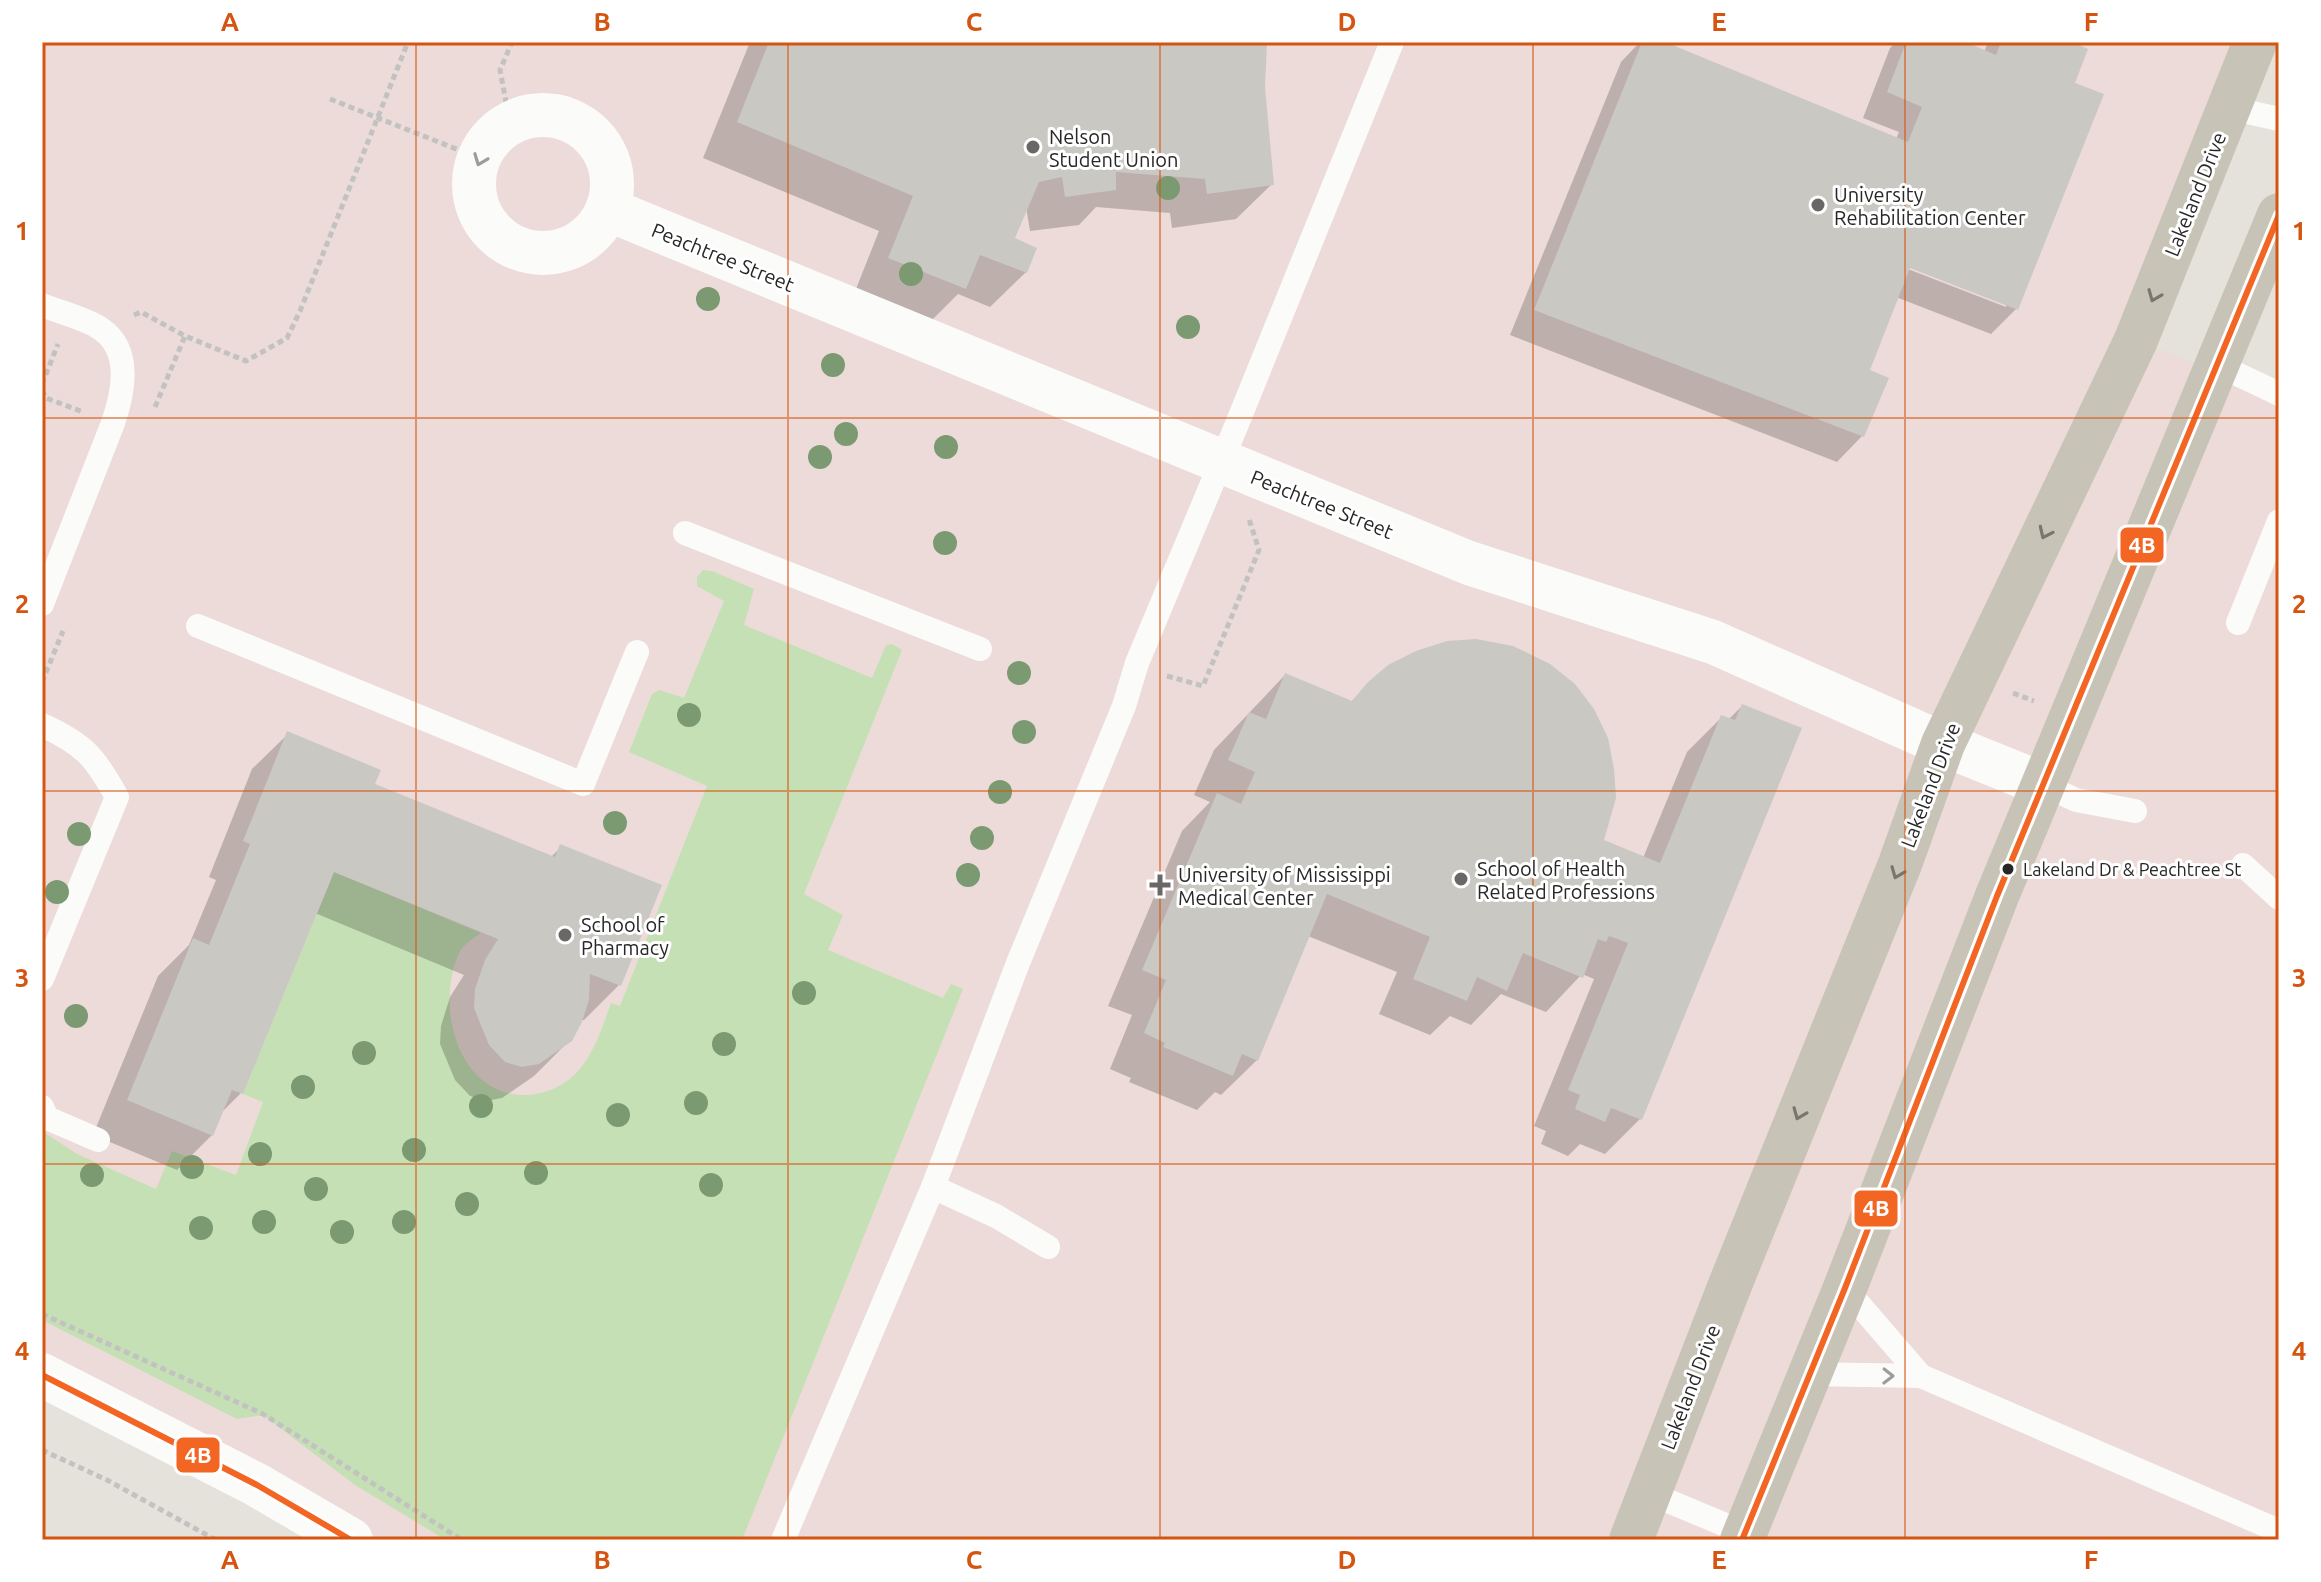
<svg xmlns="http://www.w3.org/2000/svg" width="2321" height="1582" font-family="Ubuntu,sans-serif">
  <style>
    .medical { fill: #ecdbd8 }
    .green { fill: #c5e0b5 }
    .shadow { fill: #0003; fill-rule: evenodd }
    .building { fill: #cac8c3 }
    .lines { fill: none; stroke-linecap: round; stroke-linejoin: round }
    .path { stroke: #c2c2c1; stroke-width: 5; stroke-dasharray: 6 4; stroke-linecap: butt }
    .service { stroke: #fbfbfa; stroke-width: 24 }
    .minor { stroke: #fbfbfa; stroke-width: 44 }
    .primary { stroke: #c7c4b7; stroke-width: 44 }
    .bus-1-casing { stroke: #fff; stroke-width: 12 }
    .bus-1 { stroke: #f26522; stroke-width: 6 }
    .tree { fill: #7b9a72 }
    .oneway { stroke: #9c9c9b }
    .oneway2 { stroke: #77766f }
    .grid { fill: none; stroke: #d5540f; stroke-width: 2; stroke-opacity: 0.55 }
    .poi-dot { fill: #6a6866; stroke: #fff; stroke-width: 3 }
    .bus-dot { fill: #272727; stroke: #fff; stroke-width: 3 }
    .labels { text-anchor: middle; dominant-baseline: central; stroke-width: 6; stroke-linejoin: round; paint-order: stroke }
    .bus-label { font-size: 18px; fill: #272727; stroke: #fff; text-anchor: start }
    .poi-label { font-size: 20px; fill: #272727; stroke: #fff; text-anchor: start }
    .street-label { font-size: 20px; fill: #272727; stroke: #fff }
    .line-badge { stroke: #fff; stroke-width: 3 }
    .badge-label { font-size: 22px; text-anchor: middle; font-weight: bold; fill: #fff }
    .neatline { fill: none; stroke: #d5540f; stroke-width: 3 }
    .grid-label { font-size: 26px; text-anchor: middle; font-weight: bold; fill: #d5540f }
  </style>
  <rect width="100%" height="100%" fill="#e5e2dc"/>
  <!-- medical -->
  <polygon class="medical" points="42,42 2255,42 2136,340 2279,395 2279,1540 351,1540 42,1375"/>
  <!-- green -->
  <path class="green" d="M703,570l9,1 42,18 -10,36 128,53 14,-33 6,-1 10,6 -98,244 39,21 -15,35 115,48 8,-14 12,5 -221,551h-296l-91,-55 -92,-70 -26,4 -195,-99v-189l35,23 79,35 16,-38 64,24 27,-73 -20,-8 91,-222 147,61c-7,5 -19,12 -22,20 -24,53 -2,142 66,142 16,0 34,-7 46,-17 21,-18 31,-49 40,-75l9,3 87,-220 -78,-34 23,-58 7,-4 25,8 40,-97 -27,-15v-9z"/>
  <!-- shadow -->
  <g class="shadow">
    <polygon points="750,42 1265,42 1263,87 1272,184 1236,219 1172,228 1170,213 1096,207 1079,225 1030,231 1026,207 1012,239 1026,272 990,307 958,294 929,323 854,294 879,231 703,158"/>
    <path d="M1640,42h20l236,97 3,-7 -36,-14 27,-70 6,-6h64l24,10 4,-10h80l4,42 -56,225 -25,25 -95,-37 -28,74 -6,65 -25,26 -327,-127 111,-273zM1901,263l105,40v4l-106,-41z"/>
    <polygon points="1285,675 1350,703 1368,685 1602,842 1643,858 1687,752 1722,717 1728,720 1742,706 1640,1119 1605,1154 1580,1144 1568,1156 1541,1144 1546,1131 1534,1126 1594,979 1582,974 1546,1012 1501,994 1471,1025 1450,1016 1430,1035 1379,1014 1397,972 1308,936 1257,1060 1221,1095 1215,1092 1197,1110 1129,1082 1131,1078 1110,1069 1132,1015 1108,1006 1182,831 1210,802 1194,795 1214,750"/>
    <polygon points="288,734 372,785 550,858 561,847 659,886 619,985 584,1020 581,1020 570,1040 534,1076 502,1098 486,1101 470,1096 455,1080 440,1044 441,1026 450,997 464,975 315,913 241,1093 220,1114 212,1135 177,1170 93,1135 158,976 189,945 216,880 209,877 252,769"/>
  </g>
  <!-- building -->
  <g class="building">
    <polygon points="769,42 1267,42 1265,87 1274,185 1207,194 1205,179 1116,172 1116,190 1065,197 1062,177 1039,182 1015,238 1037,248 1027,273 980,255 966,289 888,258 913,196 737,122"/>
    <polygon points="1642,42 1665,42 1908,142 1922,107 1887,92 1906,42 1966,42 1996,55 2001,42 2073,42 2088,49 2075,83 2104,94 2018,310 1910,268 1870,370 1889,378 1864,437 1534,310"/>
    <polygon points="1476,639 1513,646 1550,664 1575,684 1594,709 1608,738 1614,769 1616,798 1604,840 1660,863 1721,715 1735,720 1742,704 1802,728 1642,1120 1611,1108 1605,1122 1575,1109 1580,1095 1568,1090 1628,943 1609,936 1606,942 1598,939 1583,978 1523,953 1507,991 1477,977 1467,1001 1413,979 1430,937 1327,894 1258,1061 1242,1054 1233,1076 1163,1047 1165,1043 1144,1033 1166,980 1142,970 1217,793 1241,804 1255,772 1228,760 1249,712 1266,719 1285,673 1352,701 1367,683 1388,665 1416,651 1447,641"/>
    <polygon points="287,731 381,770 375,784 555,857 560,844 662,885 621,986 590,974 589,1000 582,1022 572,1041 539,1064 522,1067 505,1062 489,1045 474,1008 475,989 485,960 498,939 334,872 243,1094 232,1090 213,1136 127,1100 193,938 209,945 250,844 243,841"/>
  </g>
  <g class="lines">
    <!-- path -->
    <g class="path">
      <polyline points="330,99 479,158"/>
      <polyline points="510,123 500,70 512,42"/>
      <polyline points="134,315 141,312 185,336 246,361 287,338 300,311 408,42"/>
      <polyline points="42,384 58,344"/>
      <polyline points="42,390 46,398 83,412"/>
      <polyline points="155,407 185,336"/>
      <polyline points="1167,676 1203,686 1259,550 1249,519"/>
      <polyline points="42,682 63,631"/>
      <polyline points="2013,693 2034,701"/>
      <polyline points="42,1314 263,1414 462,1540"/>
      <polyline points="42,1450 107,1480 216,1540"/>
    </g>
    <!-- service -->
    <g class="service">
      <polyline points="2230,108 2279,119"/>
      <path d="M42,305c17,7 45,14 59,24 32,22 22,65 12,94l-71,181"/>
      <polyline points="2218,365 2279,394"/>
      <polyline points="685,533 980,649"/>
      <polyline points="2238,623 2279,521"/>
      <polyline points="198,626 583,784 637,652"/>
      <path d="M42,725c42,19 53,32 75,72l-75,182"/>
      <polyline points="2042,784 2076,800 2135,811"/>
      <polyline points="2243,865 2279,898"/>
      <polyline points="42,1107 47,1118 98,1140"/>
      <polyline points="933,1187 996,1216 1048,1247"/>
      <polyline points="1810,1374 1921,1376 1845,1288"/>
      <polyline points="1921,1376 2279,1531"/>
      <polyline points="1649,1493 1752,1536"/>
      <polyline points="783,1540 933,1187 1018,963 1124,706 1137,663 1237,424 1392,42"/>
    </g>
    <!-- minor -->
    <g class="minor">
      <circle cx="543" cy="184" r="69"/>
      <polyline points="607,209 1469,563 1713,642 1943,744 2042,784"/>
      <polyline points="42,1375 257,1485 351,1540"/>
    </g>
    <!-- primary -->
    <g class="primary">
      <polyline points="1631,1540 1730,1285 1900,864 1943,744 2136,340 2255,42"/>
      <polyline points="1742,1540 1845,1288 1997,896 2279,215"/>
    </g>
    <!-- bus-1 casing -->
    <g class="bus-1-casing">
      <g id="bus-1">
        <polyline points="42,1375 257,1485 351,1540"/>
        <polyline points="1742,1540 1845,1288 1997,896 2279,215"/>
      </g>
    </g>
    <!-- bus-1 -->
    <use href="#bus-1" class="bus-1"/>
  </g>
  <!-- trees -->
  <g class="tree">
    <circle cx="1168" cy="188" r="12"/>
    <circle cx="911" cy="274" r="12"/>
    <circle cx="708" cy="299" r="12"/>
    <circle cx="1188" cy="327" r="12"/>
    <circle cx="833" cy="365" r="12"/>
    <circle cx="846" cy="434" r="12"/>
    <circle cx="946" cy="447" r="12"/>
    <circle cx="820" cy="457" r="12"/>
    <circle cx="945" cy="543" r="12"/>
    <circle cx="1019" cy="673" r="12"/>
    <circle cx="689" cy="715" r="12"/>
    <circle cx="1024" cy="732" r="12"/>
    <circle cx="1000" cy="792" r="12"/>
    <circle cx="615" cy="823" r="12"/>
    <circle cx="79" cy="834" r="12"/>
    <circle cx="982" cy="838" r="12"/>
    <circle cx="968" cy="875" r="12"/>
    <circle cx="57" cy="892" r="12"/>
    <circle cx="804" cy="993" r="12"/>
    <circle cx="76" cy="1016" r="12"/>
    <circle cx="724" cy="1044" r="12"/>
    <circle cx="364" cy="1053" r="12"/>
    <circle cx="303" cy="1087" r="12"/>
    <circle cx="696" cy="1103" r="12"/>
    <circle cx="481" cy="1106" r="12"/>
    <circle cx="618" cy="1115" r="12"/>
    <circle cx="414" cy="1150" r="12"/>
    <circle cx="260" cy="1154" r="12"/>
    <circle cx="192" cy="1167" r="12"/>
    <circle cx="536" cy="1173" r="12"/>
    <circle cx="92" cy="1175" r="12"/>
    <circle cx="711" cy="1185" r="12"/>
    <circle cx="316" cy="1189" r="12"/>
    <circle cx="467" cy="1204" r="12"/>
    <circle cx="264" cy="1222" r="12"/>
    <circle cx="404" cy="1222" r="12"/>
    <circle cx="201" cy="1228" r="12"/>
    <circle cx="342" cy="1232" r="12"/>
  </g>
  <!-- one-way arrows -->
  <defs><path id="oneway-chevron" d="M-2-3.5L2.5 0L-2 3.5" fill="none" stroke-width="1.6" stroke-linecap="round" stroke-linejoin="round" transform="scale(2)"/></defs>
  <g class="oneway">
    <use href="#oneway-chevron" transform="translate(480 160) rotate(111)"/>
    <use href="#oneway-chevron" transform="translate(1888 1376) rotate(1)"/>
  </g>
  <g class="oneway2">
    <use href="#oneway-chevron" transform="translate(2154 296) rotate(112)"/>
    <use href="#oneway-chevron" transform="translate(2045 533) rotate(115)"/>
    <use href="#oneway-chevron" transform="translate(1897 873) rotate(112)"/>
    <use href="#oneway-chevron" transform="translate(1799 1114) rotate(112)"/>
  </g>
  <!-- grid -->
  <path class="grid" d="M416,42v1498M788,42v1498M1160,42v1498M1533,42v1498M1905,42v1498M42,418h2237M42,791h2237M42,1164h2237"/>
  <!-- markers -->
  <g class="poi-dot">
    <circle cx="1033" cy="147" r="8"/>
    <circle cx="1818" cy="205" r="8"/>
    <circle cx="1461" cy="879" r="8"/>
    <path d="M1156 873h8v8h8v8h-8v8h-8v-8h-8v-8h8z"/>
    <circle cx="565" cy="935" r="8"/>
  </g>
  <circle class="bus-dot" cx="2008" cy="869" r="7"/>
  <g class="labels">
    <!-- bus labels -->
    <g class="bus-label">
      <text x="2023" y="869">Lakeland Dr &amp; Peachtree St</text>
    </g>
    <!-- poi labels -->
    <g class="poi-label">
      <text x="1049" y="136">Nelson<tspan x="1049" dy="23">Student Union</tspan></text>
      <text x="1834" y="194">University<tspan x="1834" dy="23">Rehabilitation Center</tspan></text>
      <text x="1477" y="868">School of Health<tspan x="1477" dy="23">Related Professions</tspan></text>
      <text x="1178" y="874">University of Mississippi<tspan x="1178" dy="23">Medical Center</tspan></text>
      <text x="581" y="924">School of<tspan x="581" dy="23">Pharmacy</tspan></text>
    </g>
    <!-- street labels -->
    <g class="street-label">
      <text transform="translate(2195 194) rotate(-68)">Lakeland Drive</text>
      <text transform="translate(723 257) rotate(22)">Peachtree Street</text>
      <text transform="translate(1322 504) rotate(22)">Peachtree Street</text>
      <text transform="translate(1930 785) rotate(-69)">Lakeland Drive</text>
      <text transform="translate(1690 1387) rotate(-69)">Lakeland Drive</text>
    </g>
  </g>
  <g class="line-badge">
    <rect x="2119" y="526" width="46" height="38" rx="8" fill="#f26522"/>
    <rect x="1853" y="1189" width="46" height="39" rx="8" fill="#f26522"/>
    <rect x="175" y="1436" width="46" height="38" rx="8" fill="#f26522"/>
  </g>
  <g class="badge-label">
    <text x="2142" y="553">4B</text>
    <text x="1876" y="1216">4B</text>
    <text x="198" y="1463">4B</text>
  </g>
  <!-- border -->
  <rect width="2321" height="1582" fill="none" stroke="#ffffff" stroke-width="88"/>
  <rect x="44" y="44" width="2233" height="1494" class="neatline"/>
  <g class="grid-label">
    <text x="230" y="31">A</text>
    <text x="602" y="31">B</text>
    <text x="974" y="31">C</text>
    <text x="1347" y="31">D</text>
    <text x="1719" y="31">E</text>
    <text x="2091" y="31">F</text>
    <text x="22" y="240">1</text>
    <text x="2299" y="240">1</text>
    <text x="22" y="613">2</text>
    <text x="2299" y="613">2</text>
    <text x="22" y="987">3</text>
    <text x="2299" y="987">3</text>
    <text x="22" y="1360">4</text>
    <text x="2299" y="1360">4</text>
    <text x="230" y="1569">A</text>
    <text x="602" y="1569">B</text>
    <text x="974" y="1569">C</text>
    <text x="1347" y="1569">D</text>
    <text x="1719" y="1569">E</text>
    <text x="2091" y="1569">F</text>
  </g>
</svg>
